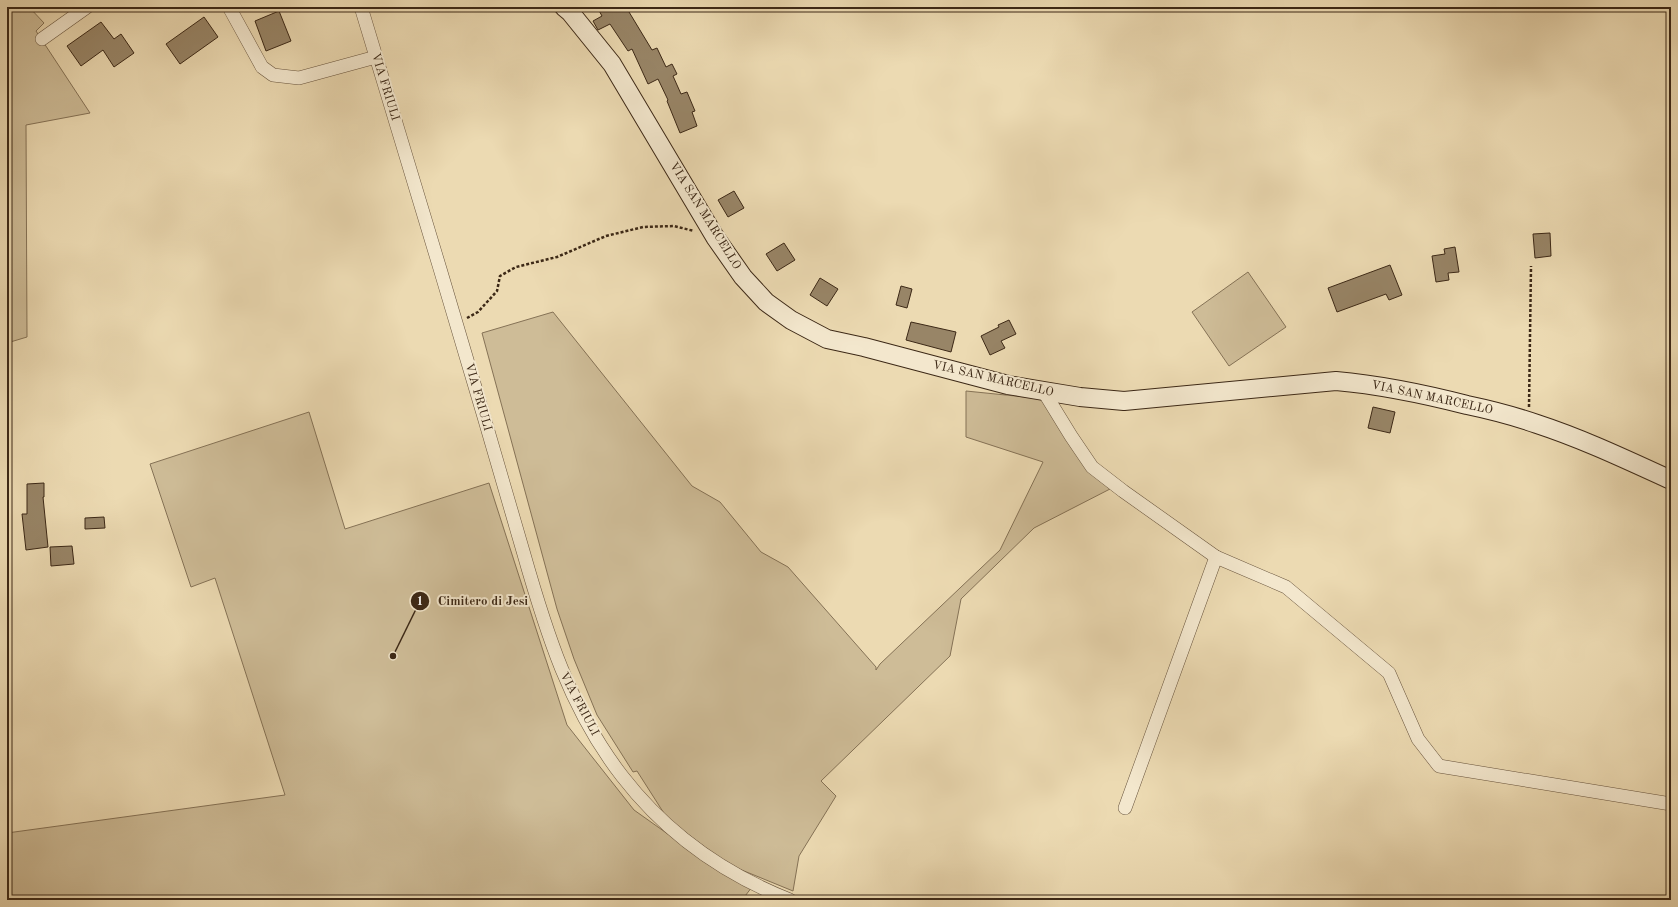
<svg xmlns="http://www.w3.org/2000/svg" width="1678" height="907" font-family="'Old Standard TT',serif">
  <style>
    .green { fill: #cebc97; stroke: #857256 }
    .building { fill: #988567; stroke: #3c2816 }
    .lines { fill: none; stroke-linecap: round; stroke-linejoin: round }
    .minor-casing { stroke: #68543d; stroke-width: 14 }
    .secondary-casing { stroke: #3c2816; stroke-width: 20 }
    .path { stroke: #3c2816; stroke-width: 2.5; stroke-dasharray: 3 2; stroke-linecap: butt }
    .minor { stroke: #f3e7cd; stroke-width: 13 }
    .secondary { stroke: #f3e7cd; stroke-width: 18 }
    .labels { text-anchor: middle; dominant-baseline: central; stroke-width: 4; stroke-linejoin: round; paint-order: stroke }
    .street-label { font-size: 12px; fill: #3c2816; stroke: #f3e7cd }
    .leader { fill: none; stroke: #3c2816; stroke-width: 1.5 }
    .callout-dot { fill: #3c2816; stroke: #f3e7cd; stroke-width: 1.5 }
    .mark-label { font-size: 12px; text-anchor: middle; font-weight: bold; fill: #fff }
    .callout-label { font-size: 13px; text-anchor: middle; font-weight: bold; fill: #3c2816; stroke: #f3e7cd; stroke-width: 4; stroke-linejoin: round; paint-order: stroke }
  </style>
  <rect width="100%" height="100%" fill="#ecdab2"/>
  <filter id="stains"><feTurbulence type="fractalNoise" baseFrequency=".005" numOctaves="4"/><feColorMatrix values="0 0 0 0 .2 0 0 0 0 .09 0 0 0 0 .02 0 0 0 .5 -.17"/></filter>
  <radialGradient id="worn" r=".72"><stop offset=".6" stop-color="#630" stop-opacity="0"/><stop offset="1" stop-color="#630" stop-opacity=".3"/></radialGradient>
  <!-- green -->
  <g class="green">
    <polygon points="7,7 29,7 44,23 36,31 90,113 26,125 27,337 7,343"/>
    <polygon points="1248,272 1286,327 1229,366 1192,312"/>
    <polygon points="553,312 692,486 720,502 761,552 788,567 876,667 876,670 880,664 1000,550 1043,462 966,437 966,391 1045,399 1086,469 1110,489 1034,528 961,599 950,656 821,781 836,796 799,856 793,891 727,864 667,818 637,771 633,772 597,715 574,659 557,609 482,333"/>
    <polygon points="309,412 345,529 489,483 567,725 634,810 696,854 752,887 742,900 7,900 7,833 285,795 215,578 191,587 150,464"/>
  </g>
  <!-- building -->
  <g class="building">
    <polygon points="597,7 626,7 652,50 657,48 666,67 672,64 677,74 673,76 681,94 687,92 695,111 692,112 697,126 680,133 667,101 668,100 658,79 648,84 632,49 628,51 610,24 598,30 593,21 602,16"/>
    <polygon points="279,11 291,41 266,51 255,21"/>
    <polygon points="204,17 218,37 180,64 166,44"/>
    <polygon points="101,22 114,39 121,34 134,53 114,67 103,50 81,66 67,46"/>
    <polygon points="734,191 744,208 728,217 718,200"/>
    <polygon points="1550,233 1551,256 1535,258 1533,234"/>
    <polygon points="784,243 795,260 777,271 766,254"/>
    <polygon points="1455,247 1459,272 1448,273 1449,280 1436,282 1432,256 1445,254 1444,249"/>
    <polygon points="1390,265 1402,295 1389,300 1386,294 1337,312 1328,288"/>
    <polygon points="820,278 838,289 827,306 810,295"/>
    <polygon points="901,286 912,289 907,308 896,305"/>
    <polygon points="1009,320 1016,334 1001,341 1005,348 990,355 981,336 999,327 998,325"/>
    <polygon points="911,322 956,332 951,352 906,340"/>
    <polygon points="1373,407 1395,412 1390,433 1368,428"/>
    <polygon points="44,483 44,497 43,497 48,547 26,550 22,514 27,514 27,484"/>
    <polygon points="104,517 105,528 85,529 85,518"/>
    <polygon points="72,546 74,564 51,566 50,547"/>
  </g>
  <g class="lines">
    <!-- minor casing -->
    <g class="minor-casing">
      <g id="minor">
        <polyline points="229,7 262,67 273,75 299,78 376,57"/>
        <path d="M361,7c41,137 83,273 123,410 13,45 26,90 39,134 23,81 47,158 99,225 44,57 102,98 168,124"/>
        <polyline points="42,39 87,7"/>
        <polyline points="1044,392 1071,436 1092,467 1123,491 1216,557 1125,808"/>
        <polyline points="1216,557 1286,587 1389,673 1418,739 1439,766 1671,804"/>
      </g>
    </g>
    <!-- secondary casing -->
    <g class="secondary-casing">
      <path id="secondary" d="M564,7l6,5 42,52 103,173 28,40 23,25 25,18 36,19 37,8 144,38 72,12 44,4 212,-20c45,4 88,13 131,24 24,5 47,11 70,19 46,15 90,36 134,56"/>
    </g>
    <!-- path -->
    <g class="path">
      <polyline points="467,318 478,312 497,291 500,276 516,267 557,257 606,236 643,227 674,226 694,231"/>
      <polyline points="1529,407 1531,266"/>
    </g>
    <!-- minor -->
    <use href="#minor" class="minor"/>
    <!-- secondary -->
    <use href="#secondary" class="secondary"/>
  </g>
  <g class="labels">
    <!-- street labels -->
    <g class="street-label">
      <text transform="translate(385 87) rotate(73)">VIA FRIULI</text>
      <text transform="translate(705 216) rotate(58)">VIA SAN MARCELLO</text>
      <text transform="translate(993 379) rotate(13)">VIA SAN MARCELLO</text>
      <text transform="translate(478 397) rotate(74)">VIA FRIULI</text>
      <text transform="translate(1432 398) rotate(12)">VIA SAN MARCELLO</text>
      <text transform="translate(579 704) rotate(62)">VIA FRIULI</text>
    </g>
  </g>
  <!-- callouts -->
  <path class="leader" d="M393 656L420 601"/>
  <g class="callout-dot">
    <circle cx="393" cy="656" r="4"/>
    <circle cx="420" cy="601" r="10"/>
  </g>
  <g class="mark-label">
    <text x="420" y="605">1</text>
  </g>
  <g class="callout-label">
    <text x="483" y="605">Cimitero di Jesi</text>
  </g>
  <!-- margin -->
  <rect width="1678" height="907" fill="none" stroke="#ecdab2" stroke-width="24"/>
  <rect x="8" y="8" width="1662" height="891" fill="none" stroke="#3c2816" stroke-width="2"/>
  <rect x="12" y="12" width="1654" height="883" fill="none" stroke="#3c2816"/>
  <rect width="100%" height="100%" filter="url(#stains)"/>
  <rect width="100%" height="100%" fill="url(#worn)"/>
</svg>
